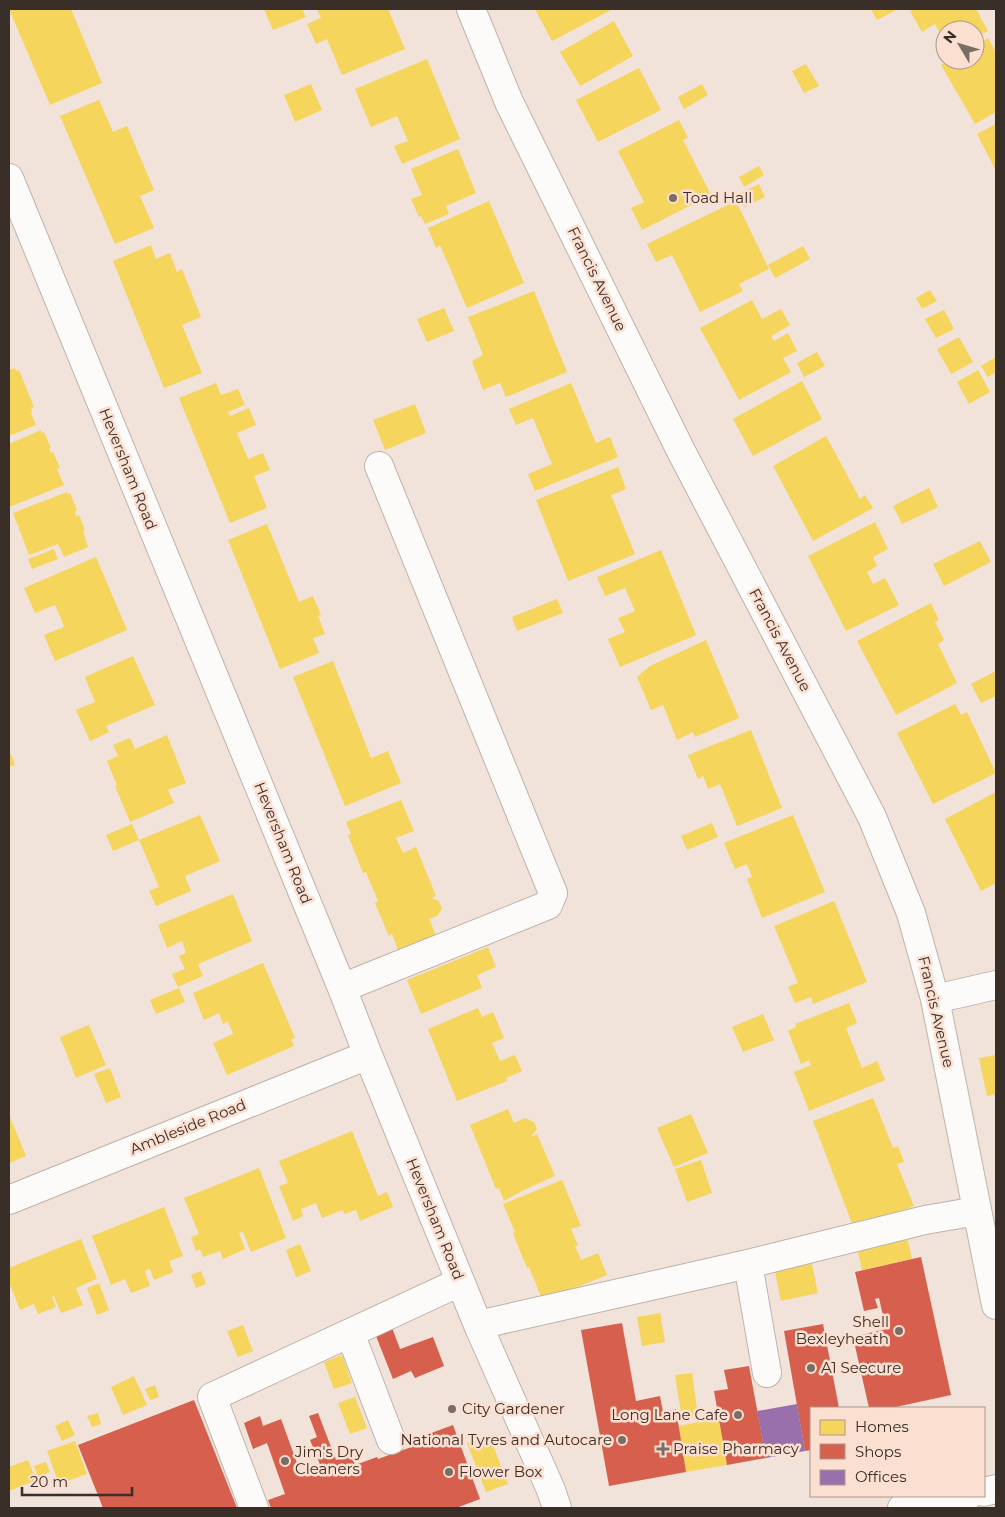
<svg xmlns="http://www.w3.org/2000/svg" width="1005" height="1517" font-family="Montserrat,sans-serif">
	<rect width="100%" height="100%" fill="#f1e2da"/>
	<path fill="#f6d55c" d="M9 9H71L102 83 50 105Z
		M264 9H302L306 17 273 30Z
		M317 9H388L405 49 342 75 327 39 316 44 307 24 321 18Z
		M535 9H613L552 41Z
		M871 9H898L877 20Z
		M914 9H976L988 31 975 38V30H945V42L935 24 922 32 910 11Z
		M614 21 633 56 580 86 560 52Z
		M988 38 996 52V112L975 124 941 65 950 60H975V46Z
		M427 59 460 139 402 164 394 146 408 141 397 116 371 127 355 89Z
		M806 64 819 86 804 93 792 71Z
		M639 68 661 110 598 142 576 100Z
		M311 84 322 110 295 122 284 95Z
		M702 84 708 95 684 109 678 97Z
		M99 100 113 132 127 126 154 190 140 196 154 228 115 244 60 116Z
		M679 120 688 138 683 140 711 195 642 230 631 208 644 202 618 151Z
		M996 124V171L977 134Z
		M458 149 476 193 446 206 449 214 425 224 421 216 419 217 411 199 422 195 411 169Z
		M759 166 764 175 744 187 739 177Z
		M759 184 765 197 744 207 738 194Z
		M489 201 524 283 467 308 440 245 436 248 428 228Z
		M736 201 769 269 739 284 743 291 700 312 672 255 656 262 647 244Z
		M151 245 156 259 170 253 177 272 182 269 201 317 182 325 202 373 164 388 113 261Z
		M803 246 810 259 775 278 768 265Z
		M930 290 937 301 922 309 916 298Z
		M534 291 567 372 506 397 500 383 483 390 472 361 483 355 468 317Z
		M752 300 762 319 781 309 790 325 771 336 774 341 788 333 797 351 783 358 791 372 739 400 700 328Z
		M444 308 454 331 427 342 417 319Z
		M944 310 954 329 936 338 925 319Z
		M959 337 973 362 951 374 937 349Z
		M817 352 825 366 804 377 797 363Z
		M996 357V372L988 377 981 366Z
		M15 368 16 371 19 370 34 407 31 408 32 412 31 413 36 425 9 436V370Z
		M978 370 990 392 969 404 957 382Z
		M802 381 822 419 753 456 733 419Z
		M216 383 221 395 238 389 245 405 228 412 230 416 249 408 256 425 237 433 248 459 263 453 270 470 254 476 267 508 230 523 179 398Z
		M571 383 596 443 610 437 618 457 535 491 528 474 552 464 533 418 516 425 509 409Z
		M415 404 426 433 385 450 373 420Z
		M41 430 42 433 44 432 51 448 49 449 51 453 53 452 60 468 57 469 64 485 9 507V444Z
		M826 436 860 499 865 495 873 508 813 541 773 466Z
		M618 467 626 489 611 495 635 554 568 581 536 500Z
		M929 488 938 507 902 524 893 506Z
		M67 492 68 494 70 493 77 510 75 511 76 516 79 515 85 530 83 531 88 547 64 557 58 544 29 555 13 513Z
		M875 522 888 549 873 557 877 566 867 572 873 584 885 578 899 605 846 631 808 556Z
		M267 524 299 602 313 596 321 615 318 616 325 634 313 638 319 653 280 669 228 540Z
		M980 541 991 562 944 586 933 564Z
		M54 549 58 559 32 569 28 559Z
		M661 550 696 635 620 667 608 639 625 632 618 618 635 611 625 588 605 596 597 577Z
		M96 557 127 630 55 661 44 635 64 627 60 616 55 605 35 613 24 588Z
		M557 599 563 613 517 631 512 617Z
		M931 603 939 620 935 622 944 640 938 644 957 683 896 715 857 641Z
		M706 640 739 718 695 737 693 732 677 740 663 705 651 710 637 677 650 666Z
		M133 656 155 705 106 726 109 732 90 741 76 710 95 702 85 677Z
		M333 661 371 758 388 751 401 783 345 806 293 677Z
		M996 671V696L981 703 971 684Z
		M955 704 961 715 967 712 996 773 933 804 897 733Z
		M751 730 782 808 737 826 720 784 708 789 703 776 698 779 688 755Z
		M167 735 186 783 168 790 174 803 130 822 115 786 117 785 107 761 118 756 113 745 130 738 135 749Z
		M9 750 15 765 9 767Z
		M996 792V883L981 891 945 819Z
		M401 800 414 831 396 838 403 853 416 847 436 896 431 898 439 901 442 909 437 916 429 919 438 940 400 955 392 934 389 936 375 903 378 901 366 872 363 873 348 835 351 834 346 822Z
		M200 815 220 861 185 876 191 891 156 906 149 891 159 887 139 840Z
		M793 815 825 892 762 918 747 879 752 877 747 864 735 869 724 843Z
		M712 823 718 837 687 850 681 836Z
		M132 824 139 840 113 851 106 835Z
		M233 894 252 941 198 964 203 976 178 987 172 974 185 969 179 956 186 953 182 941 167 948 158 925Z
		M834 901 867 982 813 1004 811 997 795 1003 788 987 798 983 774 926Z
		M488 947 496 967 477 975 482 988 421 1014 407 980Z
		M263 963 295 1038 291 1039 294 1046 227 1075 213 1043 233 1034 228 1021 223 1024 219 1013 204 1020 193 993Z
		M179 988 185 1002 156 1014 150 1000Z
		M849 1003 857 1023 846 1028 862 1068 877 1061 885 1080 809 1111 794 1072 811 1065 809 1060 801 1064 788 1031 796 1027 795 1024Z
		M478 1008 482 1017 493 1012 504 1038 492 1043 500 1061 515 1055 522 1071 506 1078 507 1081 457 1101 428 1029Z
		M763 1014 774 1040 743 1052 732 1027Z
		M89 1025 106 1065 76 1078 60 1037Z
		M996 1055V1094L987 1096 979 1058Z
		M110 1068 121 1097 106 1103 94 1074Z
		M873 1098 893 1148 898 1146 904 1162 897 1164 914 1206 873 1223 871 1219 853 1226 813 1121Z
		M508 1109 514 1123 525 1118 534 1122 537 1129 531 1137 537 1134 555 1176 524 1190 504 1201 499 1188 496 1189 470 1125Z
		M691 1114 708 1153 674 1167 657 1128Z
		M9 1115 26 1156 9 1163Z
		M352 1131 378 1196 387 1192 393 1207 360 1221 356 1210 344 1214 343 1210 322 1218 316 1203 301 1209 303 1216 293 1221 279 1186 288 1183 279 1161Z
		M701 1160 712 1193 687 1202 675 1169Z
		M259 1168 286 1238 251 1252 243 1232 239 1233 245 1249 223 1259 220 1251 203 1257 200 1249 196 1251 191 1237 199 1234 184 1198Z
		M562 1180 581 1226 571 1229 578 1245 575 1246 581 1260 598 1253 607 1275 543 1301 529 1267 527 1268 520 1251 513 1233 515 1232 503 1204Z
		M164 1207 183 1256 169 1261 173 1272 154 1280 150 1269 145 1271 150 1286 131 1293 125 1279 111 1285 92 1236Z
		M907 1237 912 1259 862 1270 857 1248Z
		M81 1239 97 1279 76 1288 83 1305 61 1313 54 1296 52 1297 56 1307 38 1314 34 1304 20 1310 9 1282V1268Z
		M300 1244 311 1271 296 1277 286 1250Z
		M811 1260 818 1293 781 1301 774 1267Z
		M201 1271 206 1284 196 1288 191 1275Z
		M99 1283 109 1310 97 1315 87 1288Z
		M660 1313 665 1342 642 1346 637 1317Z
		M243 1325 253 1351 238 1357 227 1331Z
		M342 1355 352 1383 334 1389 324 1362Z
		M692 1373 698 1416 682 1419 675 1375Z
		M134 1376 147 1405 123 1415 111 1387Z
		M155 1385 159 1397 150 1400 145 1389Z
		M355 1397 367 1428 350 1434 338 1403Z
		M98 1413 101 1424 92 1427 87 1416Z
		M719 1418 727 1465 686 1472 678 1426Z
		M68 1420 75 1435 62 1441 55 1426Z
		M489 1435 508 1484 486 1492 467 1443Z
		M75 1441 87 1474 59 1484 47 1451Z
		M28 1460 36 1480 9 1491V1467Z
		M46 1462 50 1472 38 1477 34 1466Z"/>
	<path fill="#d6604d" d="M921 1257 951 1395 891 1408H869L853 1337 886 1329 879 1298 875 1299 878 1308 864 1311 855 1272Z
		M622 1323 636 1401 660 1396 663 1412 676 1409 686 1472 609 1486 581 1330Z
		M823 1324 839 1408H811V1450L805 1451 784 1331Z
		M391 1325 400 1349 433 1337 444 1366 415 1378 411 1371 393 1379 374 1331Z
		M749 1366 766 1458 727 1465 714 1391 728 1389 724 1370Z
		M194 1400 237 1508H103L78 1445Z
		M318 1413 336 1460 351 1455 355 1465 377 1457 378 1459 417 1445 415 1439 453 1425 480 1499 456 1508H271L268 1500 285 1494 267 1443 253 1449 244 1423 260 1416 263 1426 281 1419 301 1474 321 1467 310 1440 317 1437 309 1416Z"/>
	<path fill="#9970ab" d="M797 1404 805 1451 766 1458 757 1411Z"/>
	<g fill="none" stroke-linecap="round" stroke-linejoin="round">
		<g stroke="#beb3ac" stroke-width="30">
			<path id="minor" d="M471 9 509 102 681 451 872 817 911 913 935 999 996 1305
				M9 178 342 988 368 1055 478 1325 551 1490 557 1508
				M342 988 548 905 553 893 379 466
				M935 999 996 985
				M9 1200 368 1055
				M748 1264 767 1373
				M478 1325 748 1264 925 1220 977 1211
				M350 1333 391 1440
				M984 1492 996 1489
				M254 1508 212 1397 460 1282
				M902 1508 968 1496"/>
		</g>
		<use href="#minor" stroke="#fdfbf9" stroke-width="28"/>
	</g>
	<g fill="#796d66" stroke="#fbdfd0" stroke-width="2">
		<circle cx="673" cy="198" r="5"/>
		<circle cx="899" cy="1331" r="5"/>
		<circle cx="811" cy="1368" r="5"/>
		<circle cx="452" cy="1409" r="5"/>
		<circle cx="738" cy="1415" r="5"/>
		<circle cx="622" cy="1440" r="5"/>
		<path d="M660.5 1441.5h5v5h5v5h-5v5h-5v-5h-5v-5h5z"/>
		<circle cx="285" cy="1461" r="5"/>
		<circle cx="449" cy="1472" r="5"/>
	</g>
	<g text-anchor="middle" stroke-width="5" stroke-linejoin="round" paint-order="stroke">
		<g font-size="15" fill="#392e28" stroke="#fbdfd0" text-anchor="start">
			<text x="683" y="203">Toad Hall</text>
			<text x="889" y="1327" text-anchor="end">Shell<tspan x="889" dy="17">Bexleyheath</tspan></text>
			<text x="821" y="1373">A1 Seecure</text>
			<text x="462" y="1414">City Gardener</text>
			<text x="728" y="1420" text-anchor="end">Long Lane Cafe</text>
			<text x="612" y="1445" text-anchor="end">National Tyres and Autocare</text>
			<text x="673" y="1454">Praise Pharmacy</text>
			<text x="295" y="1457">Jim's Dry<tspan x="295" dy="17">Cleaners</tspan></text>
			<text x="459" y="1477">Flower Box</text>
		</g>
		<g font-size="15" fill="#392e28" stroke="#fbdfd0">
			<text transform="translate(597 279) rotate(64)" y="5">Francis Avenue</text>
			<text transform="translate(128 469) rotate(68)" y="5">Heversham Road</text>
			<text transform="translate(780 640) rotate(62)" y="5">Francis Avenue</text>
			<text transform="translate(283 843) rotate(68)" y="5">Heversham Road</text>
			<text transform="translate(936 1012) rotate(77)" y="5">Francis Avenue</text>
			<text transform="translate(188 1127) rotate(-22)" y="5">Ambleside Road</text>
			<text transform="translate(435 1219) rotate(68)" y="5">Heversham Road</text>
		</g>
	</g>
	<rect width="1005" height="1517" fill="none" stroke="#392e28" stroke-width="20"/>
	<rect x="810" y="1407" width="175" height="90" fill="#fbdfd0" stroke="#ad988d"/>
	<rect x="820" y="1420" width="25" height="15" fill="#f6d55c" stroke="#ad988d"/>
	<text x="855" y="1432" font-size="15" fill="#392e28">Homes</text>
	<rect x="820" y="1444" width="25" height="15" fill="#d6604d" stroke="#ad988d"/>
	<text x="855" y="1457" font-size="15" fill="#392e28">Shops</text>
	<rect x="820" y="1470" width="25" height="15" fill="#9970ab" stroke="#ad988d"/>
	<text x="855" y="1482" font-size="15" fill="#392e28">Offices</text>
	<g transform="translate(960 45) rotate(308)"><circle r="24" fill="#fbdfd0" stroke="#ad988d"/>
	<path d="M0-4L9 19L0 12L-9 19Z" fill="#796d66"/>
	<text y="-8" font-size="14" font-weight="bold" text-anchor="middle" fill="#392e28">N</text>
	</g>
	<path d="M22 1487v8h110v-8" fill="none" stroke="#392e28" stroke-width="2.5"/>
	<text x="30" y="1487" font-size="15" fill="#392e28" stroke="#fbdfd0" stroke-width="4" paint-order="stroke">20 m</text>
</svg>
